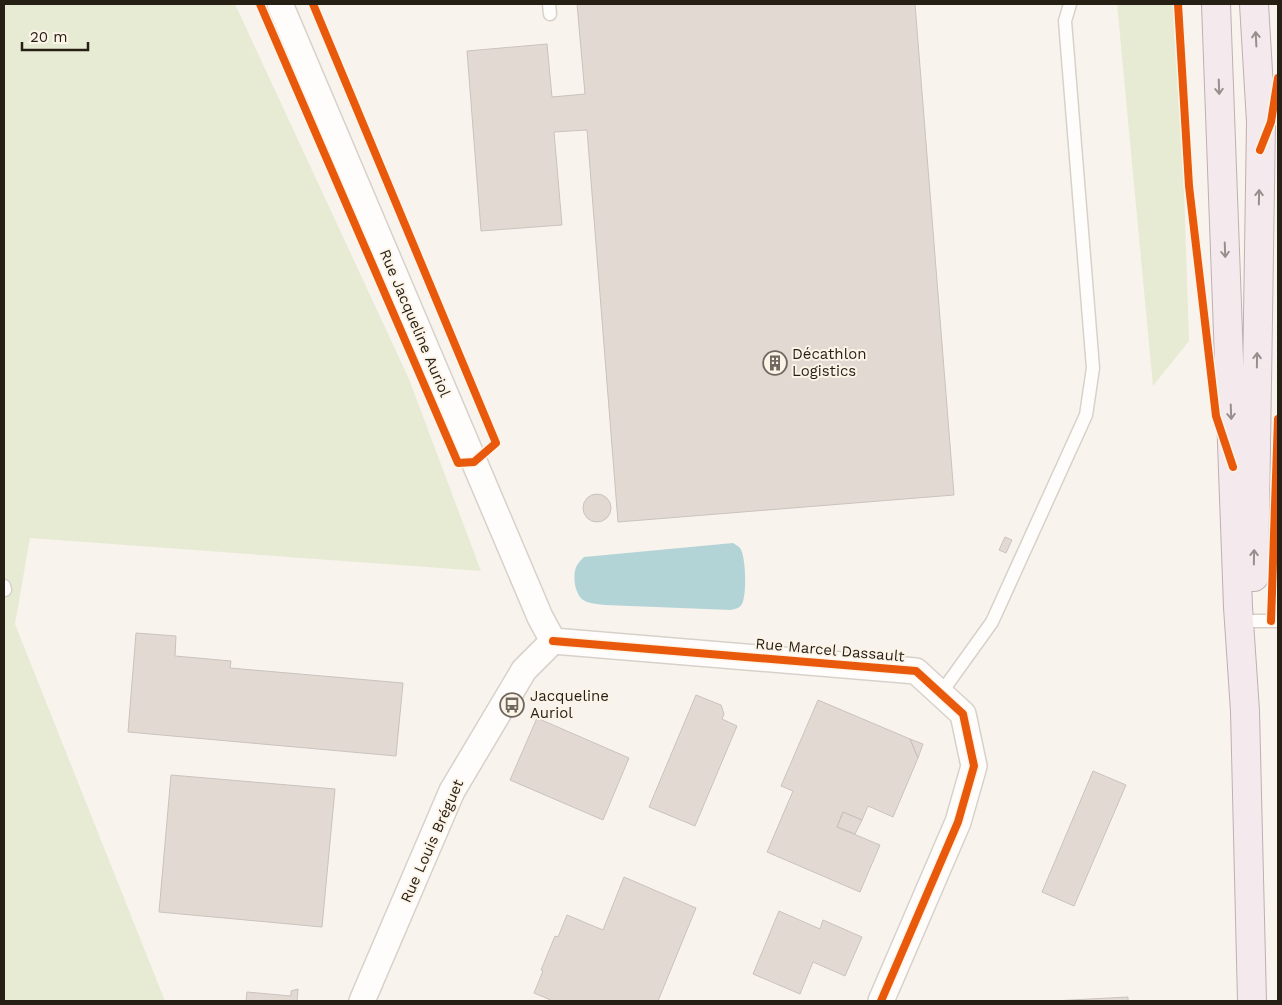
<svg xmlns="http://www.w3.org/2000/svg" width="1282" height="1005" font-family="'Work Sans',sans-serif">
	<rect width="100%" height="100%" fill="#f8f3ed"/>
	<path fill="#e8ebd3" d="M4 4H235L409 379 481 571 30 538 15 624 165 1001H4Z
		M1117 4H1178L1189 341 1153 386Z"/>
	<path fill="#b3d4d7" d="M733 543C735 544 738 546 740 548 746 556 747 595 742 604 740 608 735 609 731 610L605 605C599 604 590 604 585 601 576 597 573 580 575 571 576 565 580 561 584 557Z"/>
	<path fill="#e1d9d2" stroke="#cbc2bd" d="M577 4H915L954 495 618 522 587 130 554 132 562 225 481 231 467 51 547 44 552 97 585 94Z
		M583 508a14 14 0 1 1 28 0a14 14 0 1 1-28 0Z
		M1005 537 1012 540 1006 553 999 550Z
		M136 633 176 636 175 656 231 661 230 668 403 683 396 756 128 732Z
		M696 695 721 705 724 714 722 719 737 726 695 826 649 807Z
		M818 700 910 739 918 758 893 817 868 806 862 820 843 812 837 827 880 845 860 892 767 852 793 791 781 786Z
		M537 718 629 758 603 820 510 780Z
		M910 739 923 744 918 758Z
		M1093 771 1126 785 1074 906 1042 892Z
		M171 775 335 789 322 927 159 912Z
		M843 812 862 820 855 834 837 827Z
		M624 877 696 908 658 1001H553L534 993 543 971 541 970 555 936 558 937 567 915 603 930Z
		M779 911 820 929 823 920 862 937 845 976 813 962 800 994 753 974Z
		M298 989 297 1001H246L247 992 291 996V991Z
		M1128 997V1001H1052Z"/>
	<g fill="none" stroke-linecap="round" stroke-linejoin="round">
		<g stroke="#d7d1c9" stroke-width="15">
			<path id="service" d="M549 4 550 14
				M4 586 5 590H4
				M1253 621H1278
				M941 693 992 622 1086 415 1093 368 1065 21 1070 4"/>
		</g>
		<g stroke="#d7d1c9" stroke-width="28">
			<path id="minor" d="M280 4 540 617 553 641
				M553 641 916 671 963 714 974 766 958 822 881 1001
				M362 1001 452 791 524 670 553 641"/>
		</g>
		<g stroke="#c0aeb3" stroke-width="30">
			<path id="primary" d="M1216 4 1238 607 1245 711 1252 1001
				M1254 577 1261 122 1254 4"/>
		</g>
		<use href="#service" stroke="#fefdfc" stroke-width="12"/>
		<use href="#minor" stroke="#fefdfc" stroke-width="25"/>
		<use href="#primary" stroke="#f4eaee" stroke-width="28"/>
		<g stroke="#fdf4e8" stroke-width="11">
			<path id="cycleway" d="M260 4 458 463 474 462 496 443 313 4
				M1178 4 1189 186 1216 416 1233 467
				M1260 150 1271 122 1278 78
				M1271 621 1278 419
				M553 641 916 671 963 714 974 766 958 822 881 1001"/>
		</g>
		<use href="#cycleway" stroke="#e8590c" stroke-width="8"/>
	</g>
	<defs><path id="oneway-shaft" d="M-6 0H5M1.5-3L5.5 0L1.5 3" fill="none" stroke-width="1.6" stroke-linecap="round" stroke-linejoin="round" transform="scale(1.25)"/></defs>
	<g stroke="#978f8c">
		<use href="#oneway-shaft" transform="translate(1256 39) rotate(-93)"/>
		<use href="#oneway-shaft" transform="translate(1219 87) rotate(88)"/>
		<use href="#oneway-shaft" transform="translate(1259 197) rotate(-89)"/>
		<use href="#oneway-shaft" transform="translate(1225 250) rotate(88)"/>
		<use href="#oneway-shaft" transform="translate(1257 360) rotate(-89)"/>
		<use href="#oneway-shaft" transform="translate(1231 412) rotate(88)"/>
		<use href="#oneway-shaft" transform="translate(1254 557) rotate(-89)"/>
	</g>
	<defs>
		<g id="building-ring" transform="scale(1.25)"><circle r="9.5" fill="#fdf4e8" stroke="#706960" stroke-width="1.5"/><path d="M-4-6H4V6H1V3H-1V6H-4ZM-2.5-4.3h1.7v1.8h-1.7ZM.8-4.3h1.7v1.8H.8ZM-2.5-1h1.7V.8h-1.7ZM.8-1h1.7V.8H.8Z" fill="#706960"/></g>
		<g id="bus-ring" transform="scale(1.25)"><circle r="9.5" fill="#fdf4e8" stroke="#706960" stroke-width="1.5"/><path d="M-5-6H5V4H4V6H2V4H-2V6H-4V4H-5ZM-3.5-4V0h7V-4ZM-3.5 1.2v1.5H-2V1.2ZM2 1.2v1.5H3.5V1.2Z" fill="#706960"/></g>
	</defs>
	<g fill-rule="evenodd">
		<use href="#building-ring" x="775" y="363"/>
		<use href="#bus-ring" x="512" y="705"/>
	</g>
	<g text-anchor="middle" stroke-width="4" stroke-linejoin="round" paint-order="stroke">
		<g font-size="15" fill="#261f14" stroke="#fdf4e8">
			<text transform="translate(415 323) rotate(67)" y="5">Rue Jacqueline Auriol</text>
			<text transform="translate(830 650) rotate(5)" y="5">Rue Marcel Dassault</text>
			<text transform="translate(432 841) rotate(-66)" y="5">Rue Louis Bréguet</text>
		</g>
		<g font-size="15" fill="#261f14" stroke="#fdf4e8" text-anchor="start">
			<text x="792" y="359">Décathlon<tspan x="792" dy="17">Logistics</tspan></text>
			<text x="530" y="701">Jacqueline<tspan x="530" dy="17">Auriol</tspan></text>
		</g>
	</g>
	<rect width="1282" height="1005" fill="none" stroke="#261f14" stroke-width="10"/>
	<path d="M22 42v8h66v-8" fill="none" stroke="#261f14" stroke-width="2.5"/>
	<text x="30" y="42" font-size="15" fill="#261f14" stroke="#fdf4e8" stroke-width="4" paint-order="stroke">20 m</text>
</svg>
